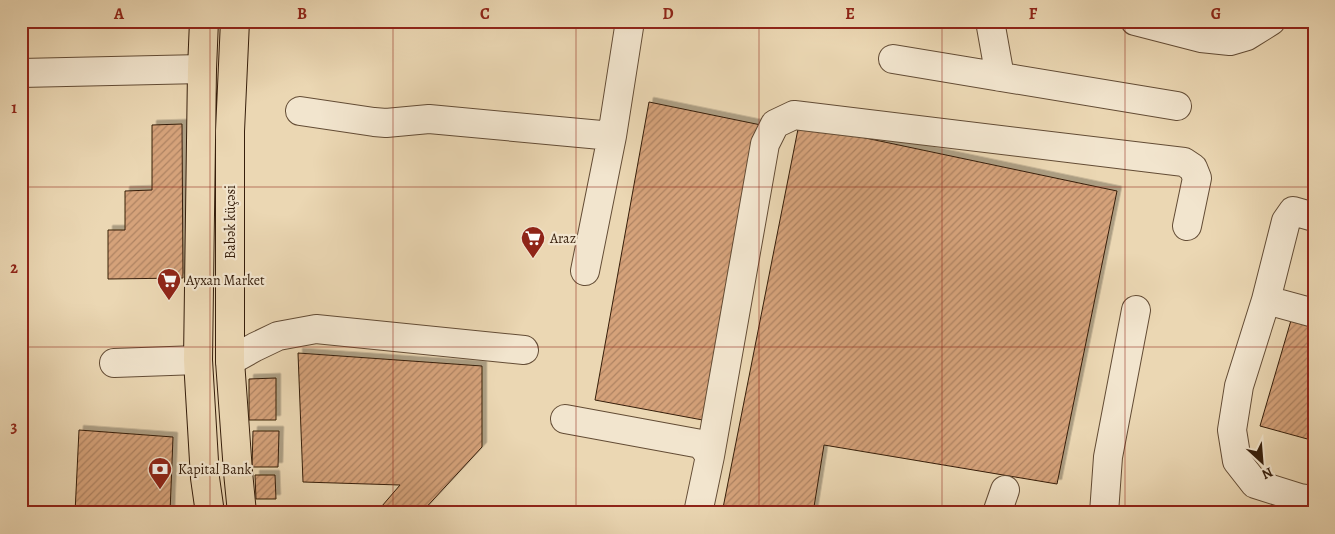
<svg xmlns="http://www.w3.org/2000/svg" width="1335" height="534" font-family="Alegreya,serif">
	<defs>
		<pattern id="building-hatch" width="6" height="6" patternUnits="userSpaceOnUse" patternTransform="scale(1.25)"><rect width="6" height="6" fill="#d5a27a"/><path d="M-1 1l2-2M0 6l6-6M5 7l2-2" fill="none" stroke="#ae8362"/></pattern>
		<filter id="shadow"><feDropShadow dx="4.5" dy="-4.5" stdDeviation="0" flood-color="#0004"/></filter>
	</defs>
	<rect width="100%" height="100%" fill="#ebd7b3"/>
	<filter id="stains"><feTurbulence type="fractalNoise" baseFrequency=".004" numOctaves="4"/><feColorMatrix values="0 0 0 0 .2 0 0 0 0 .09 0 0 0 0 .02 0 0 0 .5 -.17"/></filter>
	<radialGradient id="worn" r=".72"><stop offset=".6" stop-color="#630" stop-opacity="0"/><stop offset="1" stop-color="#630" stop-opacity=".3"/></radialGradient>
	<path fill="url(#building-hatch)" stroke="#361e0b" filter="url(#shadow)" d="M649 102 761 125 708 421 595 400Z
		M182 124 183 278 108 279V230H125V191L152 190V125Z
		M799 124 1117 191 1057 484 824 445 813 513H722Z
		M1292 317 1314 323V430L1311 440 1260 426Z
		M298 353 482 366V447L421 513H376L400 485 303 482Z
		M276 378V420H249V379Z
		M79 430 173 437 170 513H75Z
		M253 431H279L278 467H252Z
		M255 475H275L276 499H256Z"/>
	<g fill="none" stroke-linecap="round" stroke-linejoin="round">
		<g stroke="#634c35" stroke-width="30">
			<path id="minor" d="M990 21 1000 77
				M1135 21 1201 38 1230 41 1247 36 1271 21
				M893 59 1177 106
				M21 73 202 69
				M300 111 374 122 386 123 429 119 612 136
				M1314 217 1293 211 1286 221 1266 300 1239 386 1232 430 1237 461 1255 484 1300 498 1314 500
				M585 271 612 136 630 21
				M1266 300 1314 313
				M230 361 255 347 278 336 316 329 524 350
				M114 363 198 360
				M565 419 701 444 710 456 698 513
				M710 456 765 144 775 124 794 115 1184 162 1193 168 1197 178 1187 226
				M997 513 1005 490
				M1104 513 1108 457 1136 310"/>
		</g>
		<g stroke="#361e0b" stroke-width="30">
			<path id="major" d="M204 21 202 69 198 360 205 478 210 513
				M235 21 230 131V361L238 472 242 513"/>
		</g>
		<use href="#minor" stroke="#f2e5ce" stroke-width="28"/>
		<use href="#major" stroke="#ebd7b3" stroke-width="28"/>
	</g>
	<path fill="none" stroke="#8f2418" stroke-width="1" stroke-opacity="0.55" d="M210 21V513M393 21V513M576 21V513M759 21V513M942 21V513M1125 21V513M21 187H1314M21 347H1314"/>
	<defs>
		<g id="supermarket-pin" transform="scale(1.25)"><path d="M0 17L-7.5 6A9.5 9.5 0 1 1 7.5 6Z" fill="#8f2418" stroke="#f2e5ce"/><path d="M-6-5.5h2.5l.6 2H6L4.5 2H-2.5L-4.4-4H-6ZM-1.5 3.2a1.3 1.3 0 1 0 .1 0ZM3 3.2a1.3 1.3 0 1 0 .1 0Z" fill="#fff"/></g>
		<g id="bank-pin" transform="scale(1.25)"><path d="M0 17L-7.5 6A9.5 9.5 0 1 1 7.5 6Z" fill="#8f2418" stroke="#f2e5ce"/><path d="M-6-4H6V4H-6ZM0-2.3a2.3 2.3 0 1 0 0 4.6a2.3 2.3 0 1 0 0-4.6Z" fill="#fff"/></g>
	</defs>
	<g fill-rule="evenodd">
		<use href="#supermarket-pin" x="533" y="238"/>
		<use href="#supermarket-pin" x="169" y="280"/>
		<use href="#bank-pin" x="160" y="469"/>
	</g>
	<g text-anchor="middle" stroke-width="4.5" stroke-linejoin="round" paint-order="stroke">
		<g font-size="14" fill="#361e0b" stroke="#f2e5ce">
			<text transform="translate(230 222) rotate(-90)" y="5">Babək küçəsi</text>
		</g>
		<g font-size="14" fill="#361e0b" stroke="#f2e5ce" text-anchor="start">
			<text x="550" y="243">Araz</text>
			<text x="186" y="285">Ayxan Market</text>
			<text x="178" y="474">Kapital Bank</text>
		</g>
	</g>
	<rect width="1335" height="534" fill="none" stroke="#ebd7b3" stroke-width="55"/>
	<g transform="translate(1262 462) rotate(154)" stroke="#f2e5ce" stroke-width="4" paint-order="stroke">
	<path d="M0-4L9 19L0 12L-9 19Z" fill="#361e0b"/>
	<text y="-8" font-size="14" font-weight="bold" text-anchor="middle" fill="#361e0b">N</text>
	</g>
	<rect x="28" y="28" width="1280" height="478" fill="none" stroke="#8f2418" stroke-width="2"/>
	<g font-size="16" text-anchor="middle" font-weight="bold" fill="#8f2418">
		<text x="119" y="19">A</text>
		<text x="302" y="19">B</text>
		<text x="485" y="19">C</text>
		<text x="668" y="19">D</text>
		<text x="850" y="19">E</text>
		<text x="1033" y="19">F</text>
		<text x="1216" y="19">G</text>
		<text x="14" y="113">1</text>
		<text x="14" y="273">2</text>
		<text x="14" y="432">3</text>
	</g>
	<rect width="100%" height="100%" filter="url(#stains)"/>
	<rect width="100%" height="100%" fill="url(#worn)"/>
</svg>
